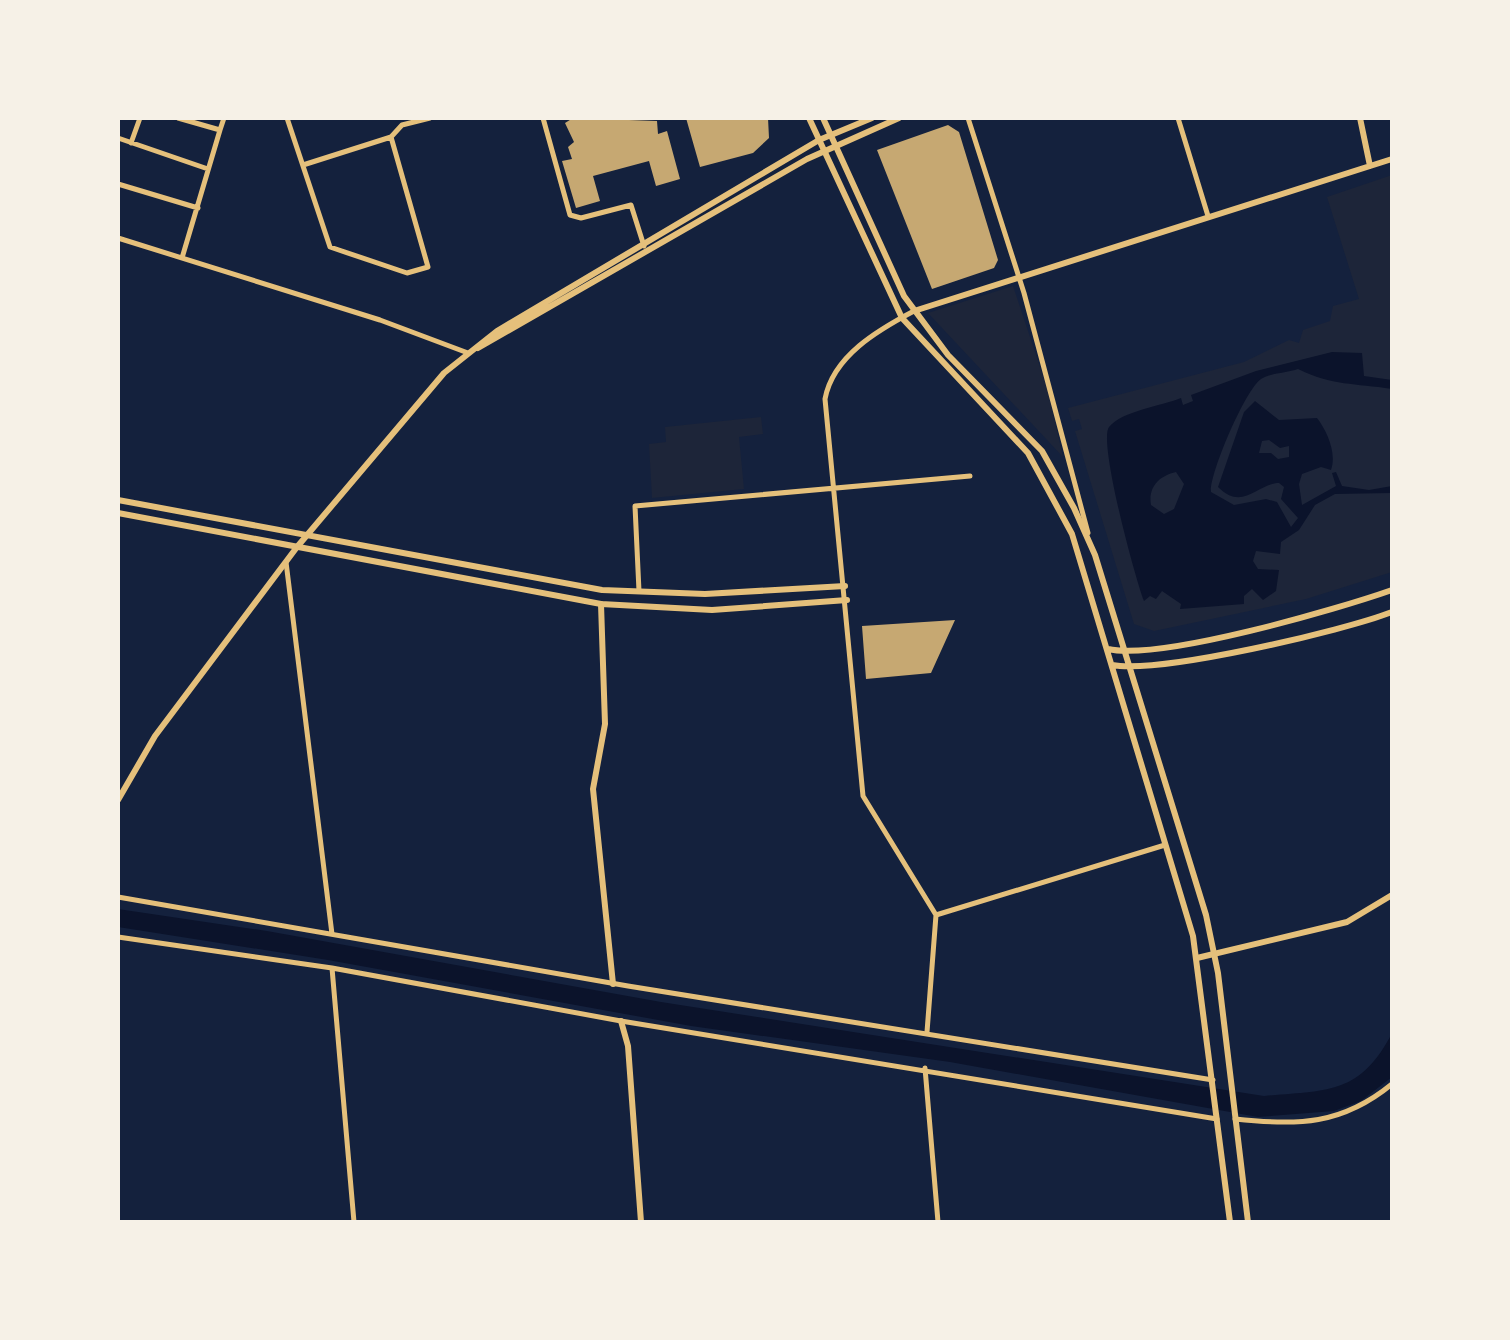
<svg xmlns="http://www.w3.org/2000/svg" width="1510" height="1340" font-family="'Fira Sans',sans-serif">
	<rect width="100%" height="100%" fill="#14213d"/>
	<path fill="#1d2539" d="M1392 175V572L1306 599 1154 631 1134 624 1075 431 1082 429 1079 419 1072 421 1068 408 1244 362 1289 340 1299 343 1303 330 1330 321 1333 306 1359 299 1327 197Z
		M1013 286 1048 391 1063 457 928 313Z
		M761 417 763 434 739 437 744 489 652 498 649 444 666 442 665 427Z"/>
	<path fill="#0b132b" fill-rule="evenodd" d="M1332 352 1362 353 1364 376 1392 380V389C1354 383 1333 386 1298 369 1287 373 1270 373 1261 379 1245 390 1209 475 1211 492L1234 505 1266 499 1277 502 1291 527 1298 518 1281 499 1284 487 1279 483C1258 483 1243 512 1218 487L1244 412 1255 401 1279 420 1317 418C1327 431 1337 453 1331 470L1321 467 1302 474 1299 484 1302 505 1336 486 1332 473 1336 472 1342 486 1369 490 1392 486V493L1335 494 1315 505 1299 530 1281 542 1280 554 1256 551 1253 561 1258 569 1279 570 1276 591 1263 600 1252 589 1244 596V604L1180 609 1181 604 1162 591 1156 599 1150 596 1144 601C1135 578 1098 441 1109 427 1122 411 1161 406 1181 398L1183 405 1193 401 1191 395 1256 371ZM1269 440 1280 448 1289 446V457L1278 459 1271 453H1259L1262 441ZM1176 472 1184 484 1174 509 1164 514 1151 505C1148 487 1159 476 1176 472Z
		M118 909 267 931 661 1002 1264 1096C1328 1090 1360 1095 1392 1033V1077L1361 1101 1334 1111 1258 1117 950 1062 691 1026 328 960 118 927Z"/>
	<path fill="#c6a872" d="M573 118 657 121 658 134 667 131 680 179 656 186 649 161 593 176 600 201 576 208 562 161 572 159 568 147 574 142 565 123Z
		M686 118H768L769 138 753 153 700 167Z
		M948 125 959 132 998 260 994 268 932 289 877 150Z
		M955 620 931 673 866 679 862 626Z"/>
	<g fill="none" stroke-linecap="round" stroke-linejoin="round">
		<path stroke="#e5c07b" stroke-width="5" d="M178 118 220 130 224 118
			M287 118 330 247 407 273 428 267 391 137
			M543 118 570 215 581 218 631 205 644 246
			M968 118 1024 293 1088 533
			M1178 118 1208 216
			M118 138 208 169
			M131 143 140 118
			M303 165 391 137 402 125 430 118
			M118 184 198 208
			M118 238 380 320 468 353
			M182 258 220 130
			M914 311C878 330 833 356 825 399L863 796 936 915 927 1032
			M286 562 332 934
			M639 591 635 506 970 476
			M118 897 628 986 1213 1080
			M936 915 1165 845
			M118 937 332 968 621 1021 1217 1119
			M332 968 354 1222
			M925 1068 938 1222
			M1235 1119C1298 1126 1342 1125 1392 1084"/>
		<path stroke="#e5c07b" stroke-width="6" d="M1360 118 1370 166
			M914 311 1392 159
			M478 348 807 159 899 118
			M601 604 605 724 593 789 613 984
			M118 800 155 736 297 547 444 373 497 331 819 140 872 118
			M1197 958 1347 922 1392 895
			M621 1021 628 1046 641 1222"/>
		<path stroke="#e5c07b" stroke-width="6" d="M809 118 902 318 1028 453 1072 534 1193 936 1230 1222
			M823 118 904 296 948 355 1042 451 1074 508 1095 555 1206 915 1218 973 1248 1222
			M118 500 602 590 705 594 845 586
			M118 513 601 604 712 610 847 600
			M1108 649C1160 661 1338 609 1392 590
			M1112 665C1160 674 1343 631 1392 612"/>
	</g>
	<rect width="1510" height="1340" fill="none" stroke="#f6f1e7" stroke-width="240"/>
</svg>
